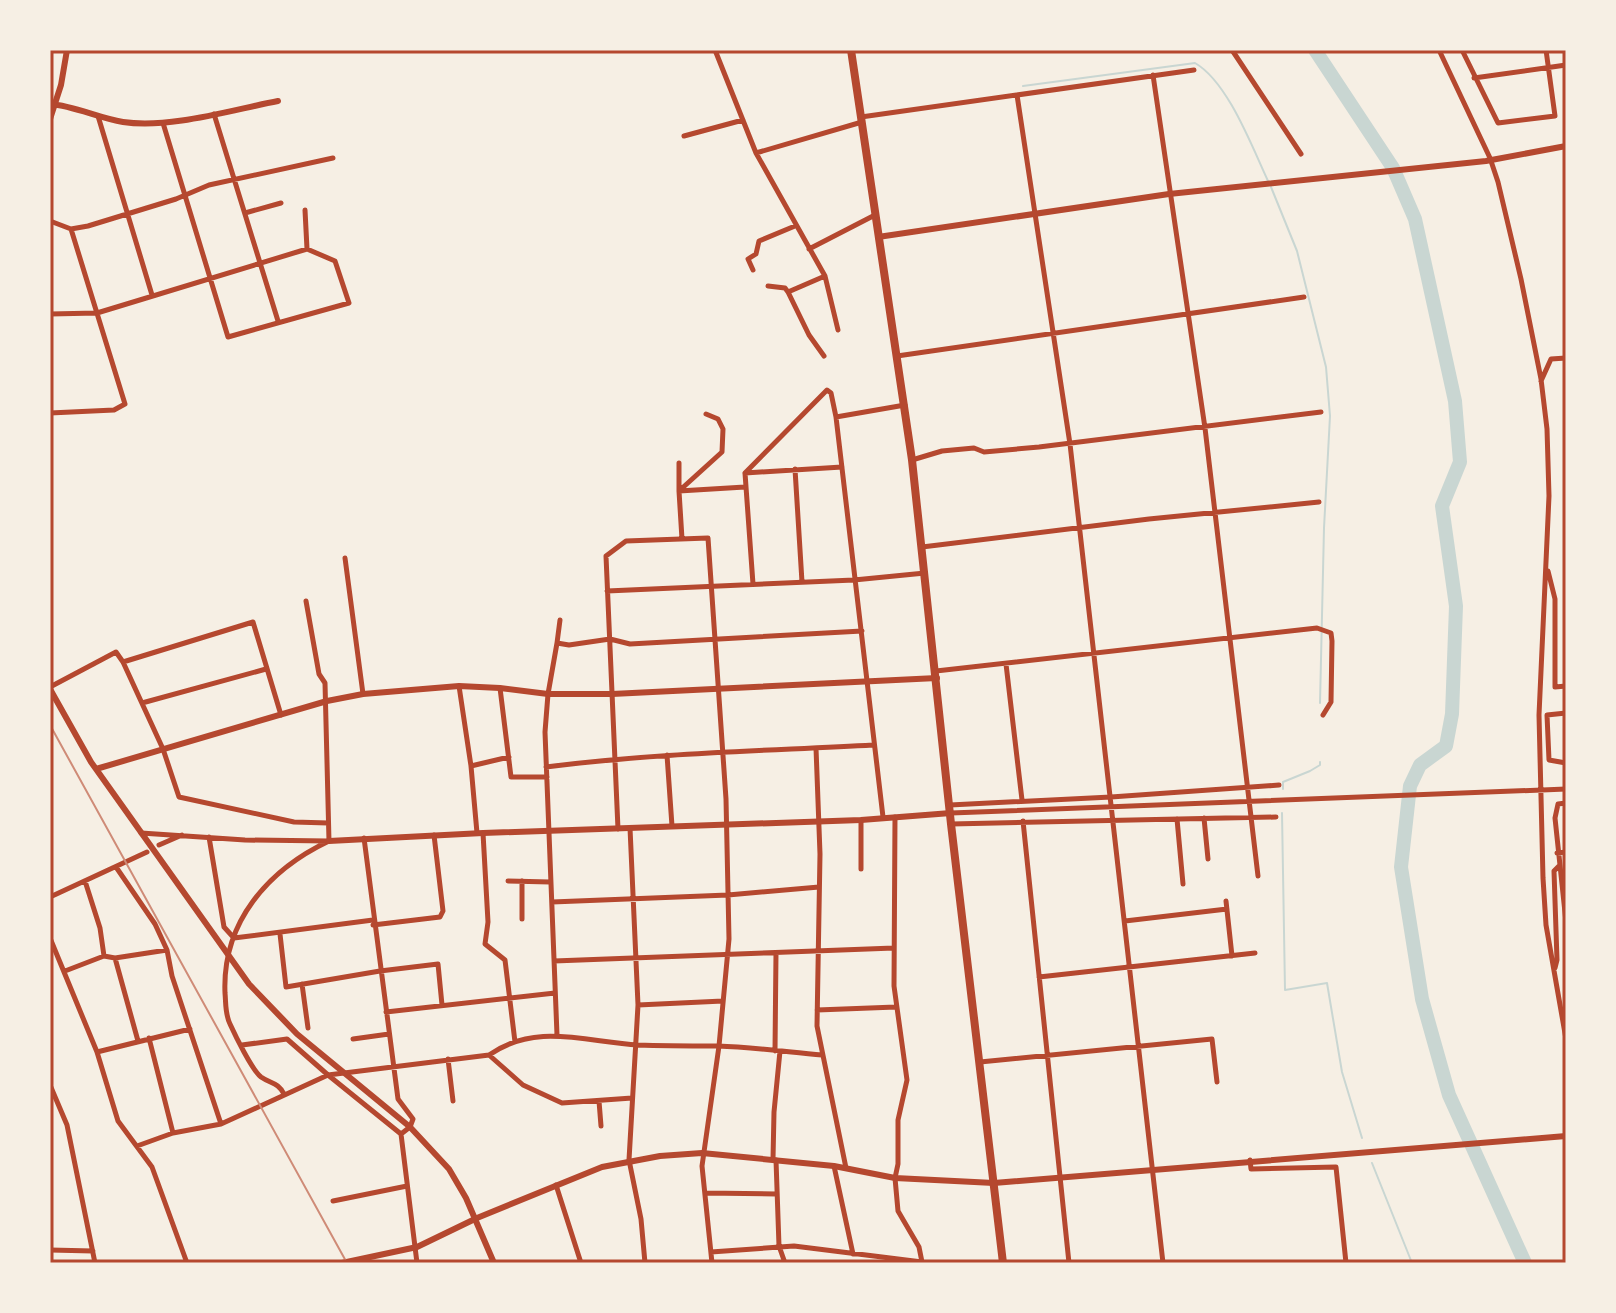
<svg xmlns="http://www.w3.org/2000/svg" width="1616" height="1313" font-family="'Exo 2',sans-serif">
	<rect width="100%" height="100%" fill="#f6efe4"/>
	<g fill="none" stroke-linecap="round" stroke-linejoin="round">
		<path stroke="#c9d6d2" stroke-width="2" d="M1023 86 1195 63C1228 82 1252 147 1268 181
			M1271 187 1297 251 1326 367 1330 416 1324 528 1320 703
			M1283 789V782L1310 771 1320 765V762
			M1282 813 1285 990 1327 983 1342 1072 1362 1138
			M1372 1163 1412 1263"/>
		<path stroke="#c9d6d2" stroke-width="14" d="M1315 50 1393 168 1415 219 1455 401 1460 462 1442 506 1456 606 1452 714 1446 746 1420 765 1410 786 1401 867 1422 999 1449 1095 1525 1263"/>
		<path stroke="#b5482f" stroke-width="5" d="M715 50 756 153 825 276 838 330
			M1232 50 1301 154
			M1439 50 1490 158 1498 182 1521 279 1541 379 1547 429 1549 496 1539 715 1543 878 1546 925 1566 1039
			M1462 50 1498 123 1555 116 1546 50
			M1153 75 1205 428 1258 876
			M1474 78 1566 65
			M1017 95 1070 444 1163 1263
			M214 114 278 321
			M98 116 152 295
			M861 117 1194 70
			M163 123 228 337 349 303 335 261 307 249 305 210
			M684 136 743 120
			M756 153 862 122
			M245 213 281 203
			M50 221 71 229 88 226 176 199 209 185 333 158
			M809 249 875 215
			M753 270 748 259 756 254 759 241 795 226
			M768 286 785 288 788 292
			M50 314 97 313 307 249
			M824 356 809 335 788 292 825 276
			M897 356 1304 297
			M1541 381 1551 359 1566 358
			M50 413 114 410 125 404 71 229
			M912 460 942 451 974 448 984 452 1039 447 1321 412
			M679 463V491L722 452 723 429 718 419 706 414
			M795 469 802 582
			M745 473 827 390 831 393 836 417
			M682 539 679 491 745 487
			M922 547 1149 519 1319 502
			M345 558 363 694
			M1548 571 1555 599V687L1566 686
			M753 584 745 473 842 467
			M607 591 854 580 925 573
			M306 601 319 674 325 683 329 841
			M557 643 560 620
			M123 662 253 622 281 715
			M1006 664 1022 800
			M936 671 1317 628 1331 633 1332 641 1331 702 1323 715
			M459 686 471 766 477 833
			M50 687 116 652 123 662 163 749 179 797 294 822 328 823
			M500 688 511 777H547
			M142 703 266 669
			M1566 713 1547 715 1549 760 1566 763
			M816 748 820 854 817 1026 846 1168
			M667 755 672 826
			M471 766 509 757
			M546 767C655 753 764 751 873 745
			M1566 803 1558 804 1555 818 1566 922
			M950 805 1111 797 1279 785
			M951 813 1566 789
			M883 817 836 417 905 405
			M895 817 894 986 907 1080 898 1120V1164L895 1178 898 1211 919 1247 922 1262
			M1204 818 1208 859
			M1177 819 1183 884
			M1023 821 1069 1263
			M951 824 1276 817
			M630 828 638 1005 629 1160 641 1219 645 1263
			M618 829 606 556 626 541 708 538 726 799 729 939 719 1046 702 1166 712 1263
			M141 833 245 840 328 841
			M483 833 488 922 485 944 505 960 515 1042
			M209 837 224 927 234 938 373 920
			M364 838 398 1099 413 1119 410 1127 401 1134
			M159 845 182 835
			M1557 853 1566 852
			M116 867 155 924 167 950 172 976 221 1124
			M861 869V820
			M85 881 100 928 104 956 115 958 138 1041
			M508 881 550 882
			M522 881V919
			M50 897 147 852
			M1226 901 1232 956
			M552 902 728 895 819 887
			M1125 921 1227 909
			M373 925 440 917 443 911 434 835
			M280 934 286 987 380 971 438 964 442 1005
			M50 938 97 1052 118 1121 152 1167 187 1263
			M115 958 167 950
			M554 961 894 948
			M1555 968 1557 960 1554 871 1559 866
			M65 971 104 956
			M1039 977 1255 953
			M302 984 308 1028
			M638 1005 723 1001
			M817 1010 896 1007
			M386 1012 555 993
			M557 1035 545 732 548 694 557 643 569 645 610 639 630 644 862 631
			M149 1038 173 1133
			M353 1039 389 1034
			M242 1045 287 1039 328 1075 489 1055C536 1022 586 1042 638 1045 664 1046 691 1046 718 1046 752 1047 788 1052 822 1055
			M775 1051 776 953
			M97 1052 190 1029
			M489 1055 523 1085 562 1103 632 1098
			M448 1059 453 1101
			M980 1062 1212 1039 1217 1082
			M50 1085 67 1125 95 1263
			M284 1094C278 1082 271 1084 261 1077 252 1070 235 1035 230 1024 225 1014 226 1004 225 993 222 922 268 870 329 841
			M599 1101 601 1126
			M137 1146 173 1133 221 1124 328 1075 401 1134 417 1263
			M773 1159 774 1112 780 1051
			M776 1160 779 1246 785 1263
			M1250 1160 1251 1169 1336 1167 1346 1263
			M834 1166 853 1254
			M556 1185 581 1263
			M705 1193 776 1194
			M333 1201 407 1186
			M50 1250 93 1251
			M711 1252 794 1246 922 1262"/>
		<path stroke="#b5482f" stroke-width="6" d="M50 104C75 106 98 118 123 122 170 129 231 110 278 101
			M50 119 61 85 67 50
			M878 237 1169 194 1486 161 1566 146
			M50 689 91 762 249 984 297 1034 410 1127 449 1169 466 1198 494 1263
			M96 769 327 701 363 694 459 686 500 688 548 694H612L937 678
			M329 841 483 833 861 820 951 813"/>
		<path stroke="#b5482f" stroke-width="6" d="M342 1263 417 1247 477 1218 602 1167 660 1156 702 1153 834 1166 895 1178 994 1183 1566 1136"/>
		<path stroke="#b5482f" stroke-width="8" d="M851 50 912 460 951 824 1003 1263"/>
		<path stroke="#cf8b77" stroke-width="2" d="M50 725 347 1263"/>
	</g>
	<rect width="1616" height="1313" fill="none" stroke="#f6efe4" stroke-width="104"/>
	<rect x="52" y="52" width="1512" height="1209" fill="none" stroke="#b5482f" stroke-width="3"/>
</svg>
